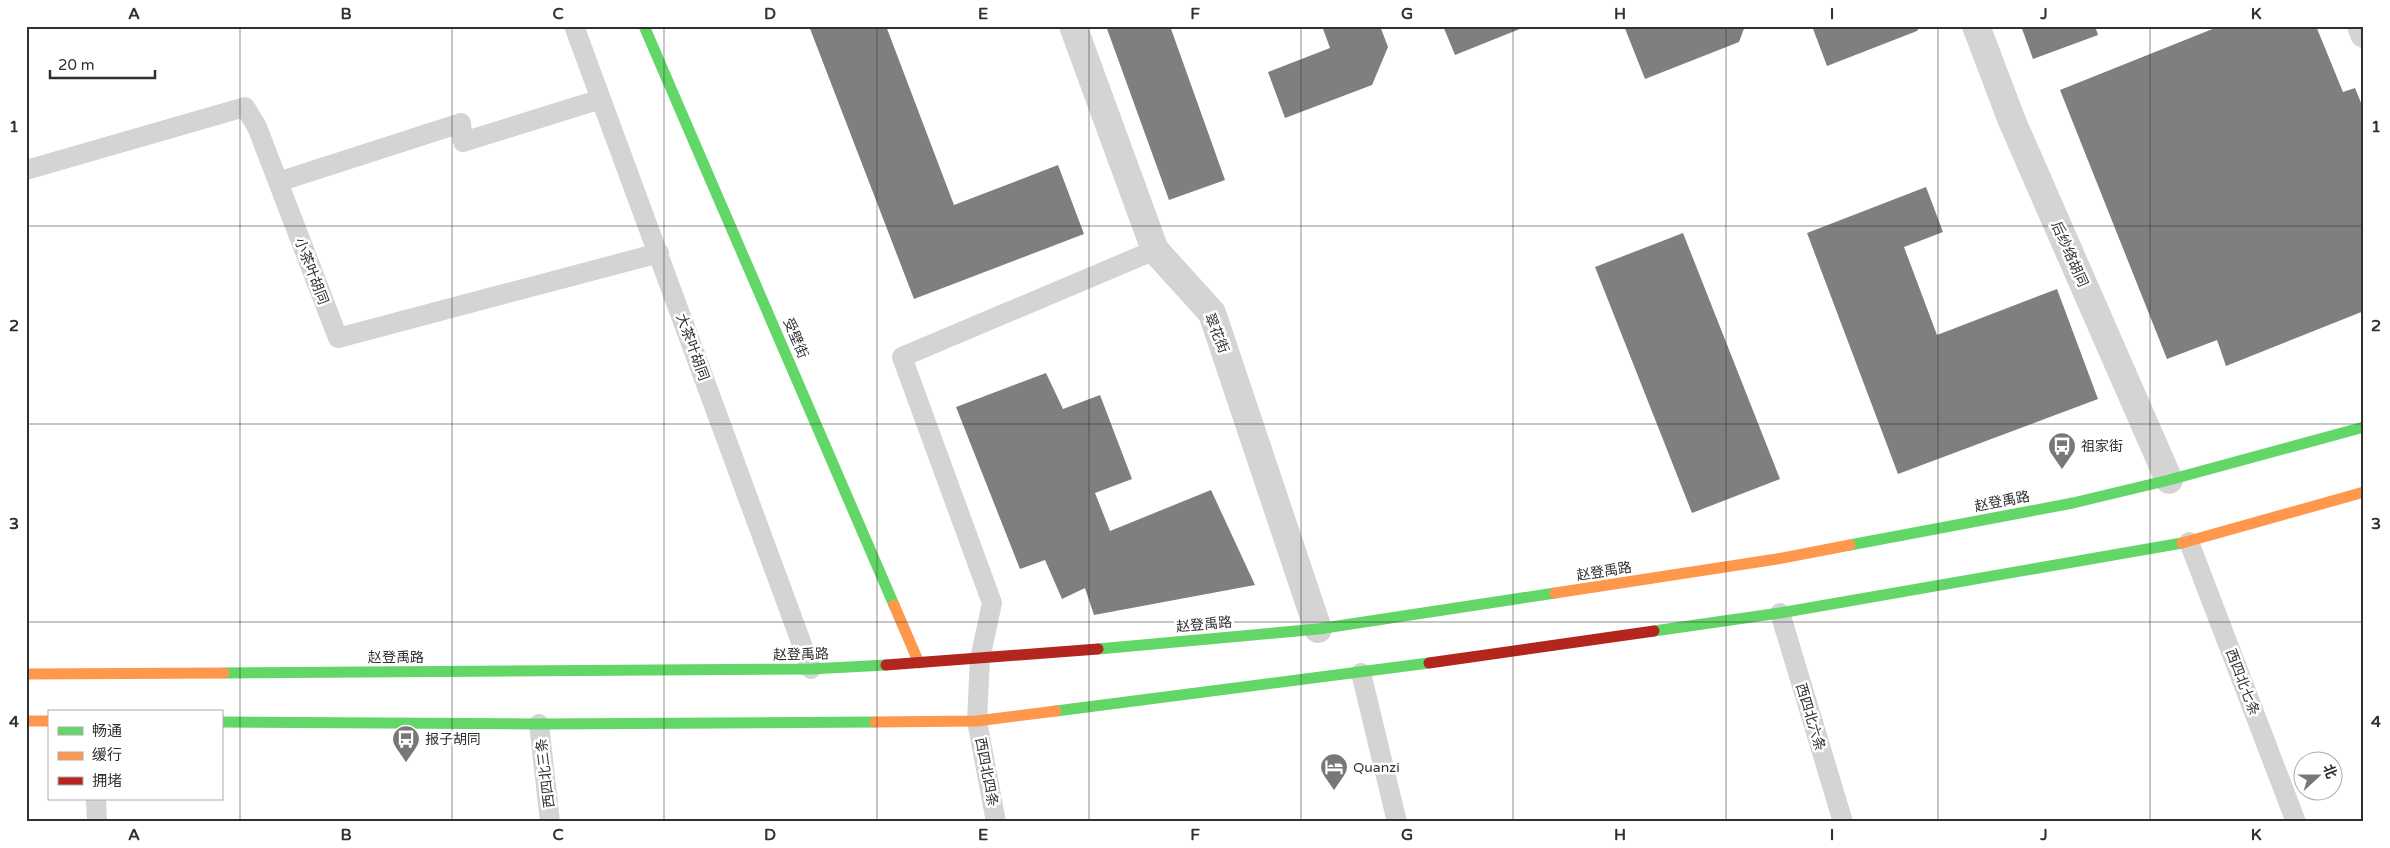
<svg xmlns="http://www.w3.org/2000/svg" width="2390" height="848" font-family="'Varela Round','Noto Sans SC',sans-serif">
	<rect width="100%" height="100%" fill="#fff"/>
	<path fill="#7f7f7f" d="M809 26H886L954 205 1058 165 1084 234 914 299Z
		M1106 26H1170L1225 180 1169 200Z
		M1322 26H1380L1388 47 1372 85 1285 118 1268 72 1330 48Z
		M1443 26H1527L1455 55Z
		M1624 26H1745L1739 42 1645 79Z
		M1812 26H1920L1917 31 1827 66Z
		M2021 26H2095L2098 35 2033 59Z
		M2220 26H2316L2343 92 2355 88 2364 110V311L2226 366 2217 340 2167 359 2060 90Z
		M1926 187 1943 232 1904 247 1937 335 2057 289 2098 399 1898 474 1807 233Z
		M1683 233 1780 479 1692 513 1595 267Z
		M1046 373 1063 409 1100 395 1132 479 1095 493 1110 531 1211 490 1255 585 1094 615 1085 588 1062 599 1045 560 1020 569 956 407Z"/>
	<g fill="none" stroke-linecap="round" stroke-linejoin="round">
		<path stroke="#d4d4d4" stroke-width="20" d="M574 26 811 669
			M26 170 245 107 257 127 338 338 659 253
			M278 182 461 123 463 142 601 99
			M2189 542 2296 822
			M1780 613 1843 822
			M1361 673 1397 822
			M539 724 550 822
			M96 799 97 822
			M996 822 977 721 980 659 992 603 902 357 1155 250"/>
		<path stroke="#d4d4d4" stroke-width="28" d="M1073 26 1155 250 1212 313 1318 629
			M1976 26 2012 121 2169 480
			M2361 26 2364 34"/>
		<path stroke="#63d668" stroke-width="11" d="M644 26 894 605
			M1850 545 2073 503 2169 480 2364 427
			M1654 631 1780 613 2182 543
			M1098 649 1318 629 1555 593
			M224 673 811 669 886 665
			M1056 711 1429 663
			M221 722 539 724 875 722"/>
		<path stroke="#ff974d" stroke-width="11" d="M2182 543 2364 492
			M1555 593 1777 559 1850 545
			M894 605 919 663
			M26 674 224 673
			M26 721H49
			M875 722 977 721 1056 711"/>
		<path stroke="#b3261e" stroke-width="11" d="M1429 663 1654 631
			M886 665 1098 649"/>
	</g>
	<path fill="none" stroke="#303030" stroke-width="1" stroke-opacity="0.55" d="M240 26V822M452 26V822M664 26V822M877 26V822M1089 26V822M1301 26V822M1513 26V822M1726 26V822M1938 26V822M2150 26V822M26 226H2364M26 424H2364M26 622H2364"/>
	<defs>
		<g id="bus-pin" transform="scale(1.4375)"><path d="M0 17L-7.5 6A9.5 9.5 0 1 1 7.5 6Z" fill="#787878" stroke="#fff"/><path d="M-5-6H5V4H4V6H2V4H-2V6H-4V4H-5ZM-3.5-4V0h7V-4ZM-3.5 1.2v1.5H-2V1.2ZM2 1.2v1.5H3.5V1.2Z" fill="#fff"/></g>
		<g id="hotel-pin" transform="scale(1.4375)"><path d="M0 17L-7.5 6A9.5 9.5 0 1 1 7.5 6Z" fill="#787878" stroke="#fff"/><path d="M-6-4.5h1.5V1H6V5H4.5V3h-9V5H-6ZM-4 0a1.8 1.8 0 1 1 3.6 0ZM.5 0V-2.5h3Q6-2.5 6 0Z" fill="#fff"/></g>
	</defs>
	<g fill-rule="evenodd">
		<use href="#bus-pin" x="2062" y="446"/>
		<use href="#bus-pin" x="406" y="739"/>
		<use href="#hotel-pin" x="1334" y="767"/>
	</g>
	<g text-anchor="middle" stroke-width="5" stroke-linejoin="round" paint-order="stroke">
		<g font-size="14" fill="#303030" stroke="#fff">
			<text transform="translate(2070 254) rotate(66)" y="5">后纱络胡同</text>
			<text transform="translate(312 271) rotate(69)" y="5">小茶叶胡同</text>
			<text transform="translate(1217 333) rotate(68)" y="5">翠花街</text>
			<text transform="translate(796 338) rotate(67)" y="5">受壁街</text>
			<text transform="translate(693 347) rotate(70)" y="5">大茶叶胡同</text>
			<text transform="translate(2002 501) rotate(-11)" y="5">赵登禹路</text>
			<text transform="translate(1604 571) rotate(-9)" y="5">赵登禹路</text>
			<text transform="translate(1204 624) rotate(-5)" y="5">赵登禹路</text>
			<text transform="translate(801 654) rotate(-1)" y="5">赵登禹路</text>
			<text x="396" y="662">赵登禹路</text>
			<text transform="translate(2243 682) rotate(69)" y="5">西四北七条</text>
			<text transform="translate(1811 717) rotate(73)" y="5">西四北六条</text>
			<text transform="translate(987 772) rotate(79)" y="5">西四北四条</text>
			<text transform="translate(545 773) rotate(-97)" y="5">西四北三条</text>
		</g>
		<g font-size="14" fill="#303030" stroke="#fff" text-anchor="start">
			<text x="2081" y="451">祖家街</text>
			<text x="425" y="744">报子胡同</text>
			<text x="1353" y="772">Quanzi</text>
		</g>
	</g>
	<rect width="2390" height="848" fill="none" stroke="#ffffff" stroke-width="55"/>
	<rect x="48" y="710" width="175" height="90" fill="#ffffff" stroke="#acacac"/>
	<rect x="58" y="727" width="25" height="8" fill="#63d668" stroke="#acacac"/>
	<text x="92" y="736" font-size="15" fill="#303030">畅通</text>
	<rect x="58" y="752" width="25" height="8" fill="#ff974d" stroke="#acacac"/>
	<text x="92" y="760" font-size="15" fill="#303030">缓行</text>
	<rect x="58" y="777" width="25" height="8" fill="#b3261e" stroke="#acacac"/>
	<text x="92" y="786" font-size="15" fill="#303030">拥堵</text>
	<g transform="translate(2318 776) rotate(69)"><circle r="24" fill="#ffffff" stroke="#acacac"/>
	<path d="M0-4L9 19L0 12L-9 19Z" fill="#787878"/>
	<text y="-8" font-size="14" font-weight="bold" text-anchor="middle" fill="#303030">北</text>
	</g>
	<path d="M50 70v8h105v-8" fill="none" stroke="#303030" stroke-width="2.5"/>
	<text x="58" y="70" font-size="15" fill="#303030" stroke="#ffffff" stroke-width="4" paint-order="stroke">20 m</text>
	<rect x="28" y="28" width="2334" height="792" fill="none" stroke="#303030" stroke-width="2"/>
	<g font-size="16" text-anchor="middle" font-weight="bold" fill="#303030">
		<text x="134" y="19">A</text>
		<text x="346" y="19">B</text>
		<text x="558" y="19">C</text>
		<text x="770" y="19">D</text>
		<text x="983" y="19">E</text>
		<text x="1195" y="19">F</text>
		<text x="1407" y="19">G</text>
		<text x="1620" y="19">H</text>
		<text x="1832" y="19">I</text>
		<text x="2044" y="19">J</text>
		<text x="2256" y="19">K</text>
		<text x="14" y="132">1</text>
		<text x="2376" y="132">1</text>
		<text x="14" y="331">2</text>
		<text x="2376" y="331">2</text>
		<text x="14" y="529">3</text>
		<text x="2376" y="529">3</text>
		<text x="14" y="727">4</text>
		<text x="2376" y="727">4</text>
		<text x="134" y="840">A</text>
		<text x="346" y="840">B</text>
		<text x="558" y="840">C</text>
		<text x="770" y="840">D</text>
		<text x="983" y="840">E</text>
		<text x="1195" y="840">F</text>
		<text x="1407" y="840">G</text>
		<text x="1620" y="840">H</text>
		<text x="1832" y="840">I</text>
		<text x="2044" y="840">J</text>
		<text x="2256" y="840">K</text>
	</g>
</svg>
